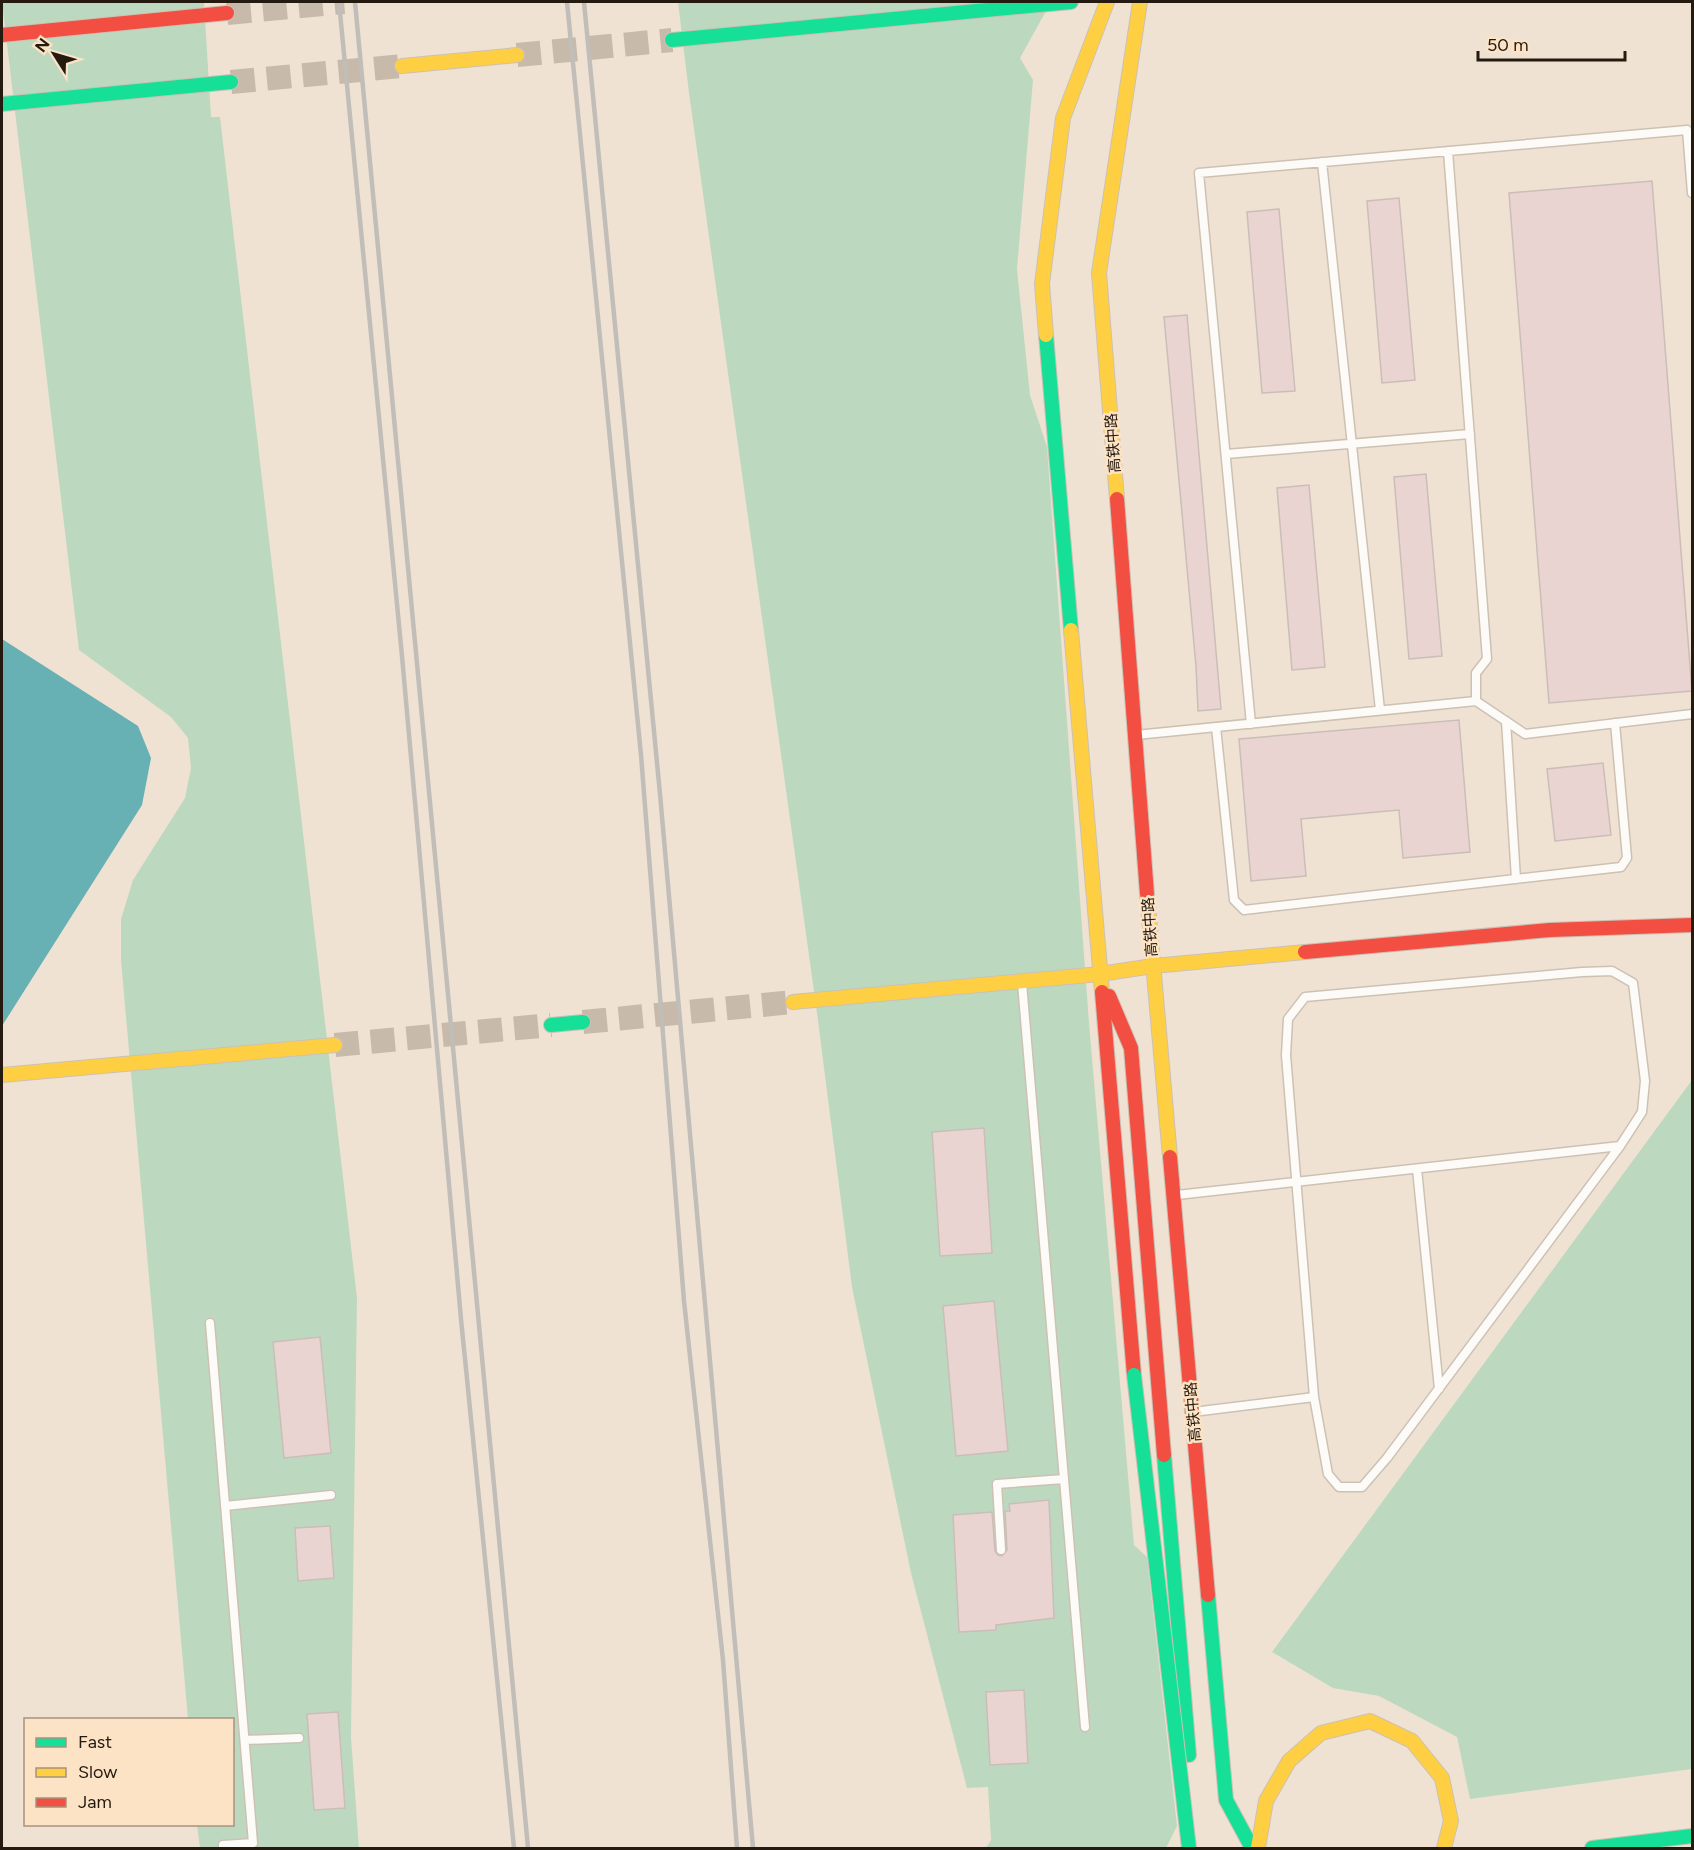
<svg xmlns="http://www.w3.org/2000/svg" width="1694" height="1850" font-family="Figtree,'Noto Sans SC',sans-serif">
	<rect width="100%" height="100%" fill="#f0e2d2"/>
	<path fill="#bcd9c0" d="M2 2H204L211 117H220L357 1298 351 1737 359 1848H200L197 1825 232 1824V1720L188 1719 121 960V919L133 880 185 798 191 768 188 738 171 717 79 650Z
		M678 2H1051L1020 58 1033 80 1017 269 1030 395 1047 447 1089 1023 1134 1545 1147 1557 1177 1826 1166 1848H986L991 1840 988 1787 967 1788 911 1573 852 1287 817 1013 689 93Z
		M1692 1080V1769L1470 1799 1457 1737 1379 1696 1333 1688 1272 1652Z"/>
	<path fill="#67b0b4" d="M2 639 138 726 151 758 142 805 2 1026Z"/>
	<path fill="#e9d4d1" stroke="#cbbdb8" stroke-width="1.5" d="M1652 181 1692 691 1549 703 1509 193Z
		M1399 198 1415 380 1382 383 1367 201Z
		M1279 209 1295 391 1262 393 1247 212Z
		M1187 315 1221 709 1198 711 1196 666 1164 317Z
		M1426 474 1442 656 1409 659 1394 477Z
		M1309 485 1325 667 1292 670 1277 488Z
		M1459 720 1470 852 1403 858 1399 810 1301 819 1306 876 1251 881 1239 739Z
		M1603 763 1611 835 1555 841 1547 769Z
		M984 1128 992 1253 940 1256 932 1132Z
		M994 1301 1008 1451 956 1456 943 1306Z
		M320 1337 331 1453 284 1458 273 1342Z
		M1049 1500 1054 1618 996 1625V1630L959 1632 953 1515 992 1512 995 1551 998 1555 1002 1556 1007 1550 1005 1511H1010L1009 1504Z
		M330 1526 334 1578 298 1581 295 1528Z
		M1024 1690 1028 1763 990 1765 986 1692Z
		M338 1712 345 1808 314 1810 307 1714Z"/>
	<g fill="none" stroke-linecap="round" stroke-linejoin="round">
		<path stroke="#c7baab" stroke-width="24" stroke-dasharray="24 12" stroke-linecap="butt" d="M227 13 344 2
			M517 55 672 40
			M231 82 402 66
			M583 1022 793 1002
			M335 1045 551 1025"/>
		<g stroke="#ccc1b4" stroke-width="11">
			<path id="lane" d="M1448 151 1487 659 1476 673V701
				M1322 162 1380 710
				M1226 454 1470 434
				M1506 721 1516 879
				M1251 724 1199 173 1687 130 1692 193
				M1216 727 1234 900 1244 910 1621 867 1627 858 1615 723
				M1136 735 1476 701 1525 734 1692 714
				M1612 971 1633 983 1645 1081 1642 1112 1620 1146 1387 1458 1362 1487H1339L1328 1474 1314 1397 1286 1055 1288 1019 1305 997 1582 972Z
				M1022 983 1085 1727
				M1417 1169 1439 1389
				M1177 1195 1620 1146
				M210 1323 253 1843 223 1845V1848
				M1193 1412 1314 1397
				M225 1506 331 1495
				M1001 1550 997 1484 1064 1479
				M245 1740 299 1738"/>
		</g>
		<g stroke="#ccc1b4" stroke-width="16">
			<path id="fast" d="M672 40 1071 2
				M2 104 231 82
				M1046 335 1071 630
				M551 1025 583 1022
				M1164 1455 1189 1755
				M1208 1595 1226 1800 1252 1848
				M1592 1848 1692 1836"/>
		</g>
		<g stroke="#ccc1b4" stroke-width="16">
			<path id="slow" d="M402 66 517 55
				M1046 335 1042 284 1063 118 1107 2
				M1117 499 1099 273 1140 2
				M1071 630 1102 992
				M1147 894 1170 1157
				M793 1002 1100 974 1153 966 1305 952
				M2 1075 335 1045
				M1258 1848 1266 1801 1289 1761 1321 1733 1370 1721 1412 1741 1442 1778 1451 1821 1444 1848"/>
		</g>
		<g stroke="#ccc1b4" stroke-width="16">
			<path id="jam" d="M2 35 227 13
				M1117 499 1147 894
				M1305 952 1550 930 1692 925
				M1102 992 1134 1375
				M1109 996 1131 1048 1164 1455
				M1170 1157 1208 1595"/>
		</g>
		<use href="#lane" stroke="#fdfbf8" stroke-width="8"/>
		<use href="#fast" stroke="#16e098" stroke-width="14"/>
		<use href="#slow" stroke="#ffcf43" stroke-width="14"/>
		<use href="#jam" stroke="#f24e42" stroke-width="14"/>
		<path stroke="#c1bdb9" stroke-width="4.5" d="M339 2 402 656 461 1319 514 1848
			M355 2 528 1848
			M567 2 641 755 684 1301 723 1660 737 1848
			M584 2 660 794 753 1848"/>
		<g stroke="#ccc1b4" stroke-width="16" stroke-linecap="butt">
			<path id="fast-bridge" d="M1134 1375 1189 1848"/>
		</g>
		<use href="#fast-bridge" stroke="#16e098" stroke-width="14"/>
	</g>
	<g text-anchor="middle" stroke-width="5" stroke-linejoin="round" paint-order="stroke">
		<g font-size="15" fill="#241a10" stroke="#fde3c5">
			<text transform="translate(1113 443) rotate(-94)" y="5">高铁中路</text>
			<text transform="translate(1150 927) rotate(-94)" y="5">高铁中路</text>
			<text transform="translate(1193 1412) rotate(-95)" y="5">高铁中路</text>
		</g>
	</g>
	<rect width="1694" height="1850" fill="none" stroke="#241a10" stroke-width="6"/>
	<rect x="24" y="1718" width="210" height="108" fill="#fde3c5" stroke="#a6937d" stroke-width="1.5"/>
	<rect x="36" y="1738" width="30" height="9" fill="#16e098" stroke="#a6937d" stroke-width="1.5"/>
	<text x="78" y="1748" font-size="18" fill="#241a10">Fast</text>
	<rect x="36" y="1768" width="30" height="9" fill="#ffcf43" stroke="#a6937d" stroke-width="1.5"/>
	<text x="78" y="1778" font-size="18" fill="#241a10">Slow</text>
	<rect x="36" y="1798" width="30" height="9" fill="#f24e42" stroke="#a6937d" stroke-width="1.5"/>
	<text x="78" y="1808" font-size="18" fill="#241a10">Jam</text>
	<g transform="translate(54 54) rotate(307)" stroke="#fde3c5" stroke-width="4.5" paint-order="stroke">
	<path d="M0-4.5L10 22L0 15L-10 22Z" fill="#241a10"/>
	<text y="-9" font-size="16" font-weight="bold" text-anchor="middle" fill="#241a10">N</text>
	</g>
	<path d="M1478 51v9h147v-9" fill="none" stroke="#241a10" stroke-width="3"/>
	<text x="1487" y="51" font-size="18" fill="#241a10" stroke="#fde3c5" stroke-width="4.5" paint-order="stroke">50 m</text>
</svg>
